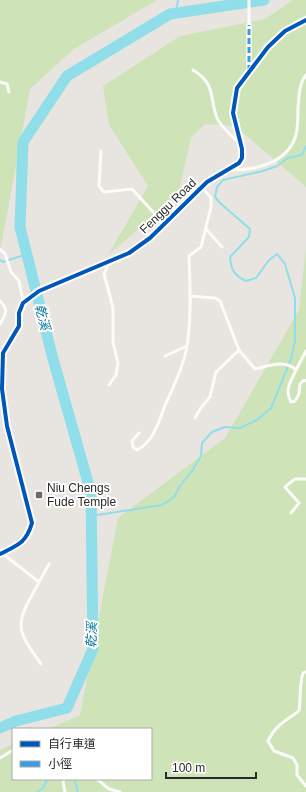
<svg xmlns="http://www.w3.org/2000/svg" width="306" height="792" font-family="Helvetica,'Noto Sans TC',sans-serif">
	<rect width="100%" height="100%" fill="#e8e4e0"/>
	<path fill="#cee4b8" d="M0 0H157L74 49 30 89 0 252Z
		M293 0H306V187L235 126 205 124 191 138 178 195 108 255 148 186 109 125 103 86 180 36 265 19Z
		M306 247V792H0V750L13 744V779H151V729H48L80 715 118 518 225 438 299 310Z"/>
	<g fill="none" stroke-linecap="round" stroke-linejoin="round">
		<path stroke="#91deeb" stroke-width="2" d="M176 13 178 0
			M0 260 3 262 27 254
			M91 516 162 505 174 497 180 486 192 471 201 456 202 443 212 432 225 427 240 428 257 420 271 408 291 359 295 341V298L285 264 277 254 269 260 256 278 246 281C234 275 231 270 230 257L249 237 250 229 220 203 215 197 217 187 223 180 263 171 277 166 288 158 302 155 306 146
			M74 779 78 792
			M37 792 42 789 48 779"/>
		<path stroke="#91deeb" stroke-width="11" d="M0 728 16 721 67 708 93 649 91 493 53 359 20 227 23 142 67 76 170 14 264 0"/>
		<path stroke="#fcfbfa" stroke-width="3" d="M249 25V0
			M193 70C216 84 209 96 217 118 221 127 231 135 238 142
			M0 82 7 84 9 92
			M101 151 99 186 104 192 132 189 164 224
			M233 170C258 170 288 162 296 135 298 126 298 116 298 108 299 97 299 83 306 75
			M206 229 222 247
			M0 249 5 254 11 272 19 281 23 301
			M109 263 104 274 113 308V342L118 363 116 375 109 385
			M190 296 215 298 220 301 239 350 255 369C268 366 285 359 296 370 291 381 284 390 291 402L295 401 299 394 300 384 304 380 306 381
			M0 301C9 310 6 314 0 324
			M165 356 187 346
			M296 370 306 351
			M195 418 200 409 210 397 216 372 239 350
			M139 433 132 441 133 447 137 450C153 442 158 424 164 408 172 389 182 371 186 351 192 320 190 287 189 256L201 247 211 207V198L203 188
			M291 513 299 503 285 487 295 479H306
			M3 554 39 582C33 594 21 611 21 625 21 639 34 653 41 664
			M39 582 49 564
			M306 672 303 673C299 685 301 698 299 711 286 720 275 726 268 741L274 751 293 758 297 765V775L306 786
			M0 758 13 750
			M64 779 63 782 65 792
			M97 779 109 789 120 792"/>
		<path stroke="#fcfbfa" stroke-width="5.5" d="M249 73V25"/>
		<path stroke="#fcfbfa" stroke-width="8" d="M0 554C18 545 26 543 32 523L7 426 2 389 3 353 19 326V313L23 303 39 291 129 253 150 238 207 182 239 163 242 158V149L233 113 237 88 268 47 285 31 306 20"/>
		<path stroke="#3d9ce1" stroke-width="3" stroke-dasharray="6 3" stroke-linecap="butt" d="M249 71V25"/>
		<g stroke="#fff" stroke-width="6">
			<path id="cycleway" d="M0 554C18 545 26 543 32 523L7 426 2 389 3 353 19 326V313L23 303 39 291 129 253 150 238 207 182 239 163 242 158V149L233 113 237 88 268 47 285 31 306 20"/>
		</g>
		<use href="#cycleway" stroke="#0057b8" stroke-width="4"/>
	</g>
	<rect fill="#6c6b6a" stroke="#fff" stroke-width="1.5" x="35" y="491" width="8" height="8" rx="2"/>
	<g text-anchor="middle" stroke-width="4" stroke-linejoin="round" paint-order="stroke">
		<g font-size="12" fill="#2a2a2a" stroke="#fff">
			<text transform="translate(168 206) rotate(-44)" y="4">Fenggu Road</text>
		</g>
		<g font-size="12" fill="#2a2a2a" stroke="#fff" text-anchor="start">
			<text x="47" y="492">Niu Chengs<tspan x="47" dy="14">Fude Temple</tspan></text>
		</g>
		<g font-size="13" font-style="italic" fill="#0b799d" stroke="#fff">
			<text transform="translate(43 317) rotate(76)" y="5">乾溪</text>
			<text transform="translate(91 635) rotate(-88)" y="5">乾溪</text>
		</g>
	</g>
	<rect x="12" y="728" width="140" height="52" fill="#ffffff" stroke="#aaaaaa"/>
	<rect x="20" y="741" width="20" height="6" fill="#0057b8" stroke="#aaaaaa"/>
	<text x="48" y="748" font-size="12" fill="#2a2a2a">自行車道</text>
	<rect x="20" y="761" width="20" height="6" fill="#3d9ce1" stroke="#aaaaaa"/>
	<text x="48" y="768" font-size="12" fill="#2a2a2a">小徑</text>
	<path d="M166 772v6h90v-6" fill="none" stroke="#2a2a2a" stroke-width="2"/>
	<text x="172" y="772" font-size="12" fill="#2a2a2a" stroke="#ffffff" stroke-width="3" paint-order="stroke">100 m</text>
</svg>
